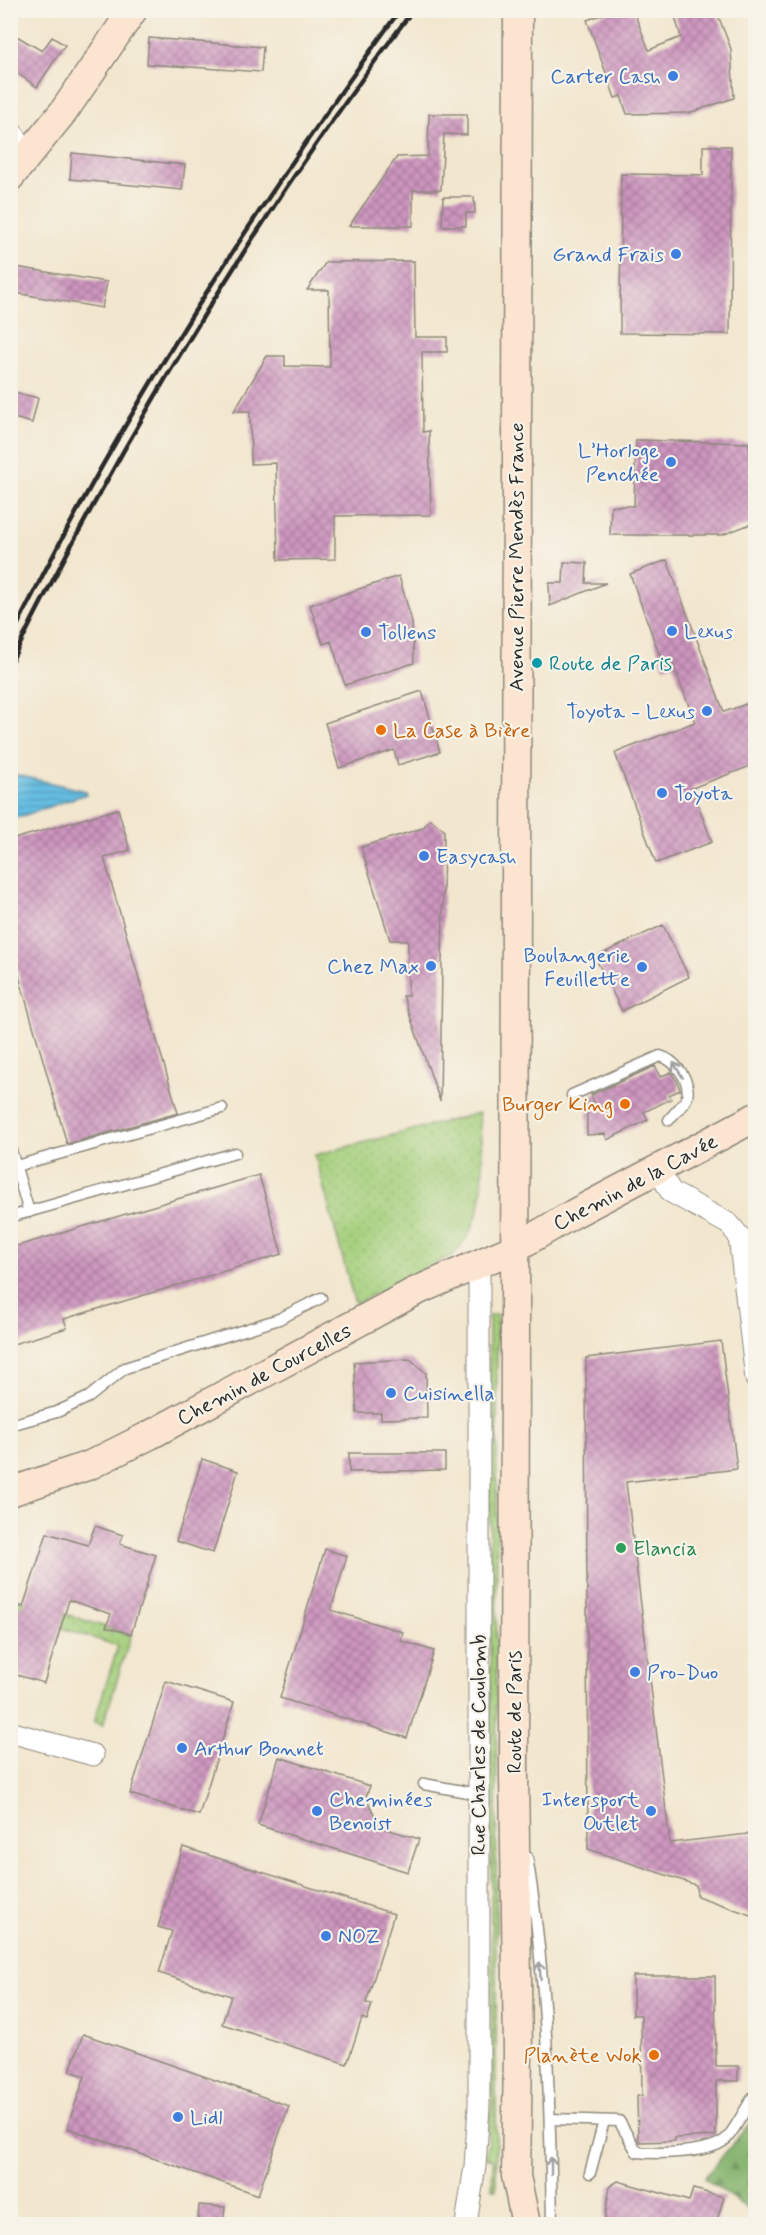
<svg xmlns="http://www.w3.org/2000/svg" width="766" height="2235" font-family="Mynerve,sans-serif">
	<defs>
		<pattern id="grass-dots" width="8" height="8" patternUnits="userSpaceOnUse" patternTransform="scale(1.5)"><rect width="8" height="8" fill="#a4cf7c"/><path d="M2 2h.1M6 6h.1" fill="none" stroke="#8db26b" stroke-width="1.8" stroke-linecap="round"/></pattern>
		<pattern id="forest-firs" width="22" height="20" patternUnits="userSpaceOnUse" patternTransform="scale(1.5)"><rect width="22" height="20" fill="#83b26c"/><path d="M5 1l3.5 6h-7zM16 11l3.5 6h-7z" fill="#6b9159"/></pattern>
		<pattern id="water-rules" width="6" height="5" patternUnits="userSpaceOnUse" patternTransform="scale(1.5)"><rect width="6" height="5" fill="#66bee3"/><path d="M0 2.5h6" fill="none" stroke="#549bb8"/></pattern>
		<pattern id="building-cross-hatch" width="8" height="8" patternUnits="userSpaceOnUse" patternTransform="scale(1.5)"><rect width="8" height="8" fill="#cd95bf"/><path d="M0 0l8 8M0 8l8-8" fill="none" stroke="#a77a9b"/></pattern>
	</defs>
	<rect width="100%" height="100%" fill="#f7f3e8"/>
	<filter id="ink" filterUnits="userSpaceOnUse"><feTurbulence type="fractalNoise" baseFrequency=".0167" numOctaves="2"/><feDisplacementMap in="SourceGraphic" scale="12" xChannelSelector="R" yChannelSelector="G"/><feConvolveMatrix kernelMatrix="1 2 1 2 8 2 1 2 1" color-interpolation-filters="sRGB"/></filter>
	<filter id="wash" filterUnits="userSpaceOnUse"><feTurbulence type="fractalNoise" baseFrequency=".008" numOctaves="4" result="noise"/><feDisplacementMap in="SourceGraphic" scale="24" xChannelSelector="R" yChannelSelector="G"/><feGaussianBlur stdDeviation="1.35" result="paint"/><feColorMatrix in="noise" values="0 0 0 0 0 0 0 0 0 0 0 0 0 0 0 0 0 1.4 0 .05"/><feComposite in="paint" operator="in"/></filter>
	<g filter="url(#wash)">
		<rect width="100%" height="100%" fill="#f2e6ce"/>
		<path fill="url(#grass-dots)" stroke="#687d54" stroke-width="1.5" d="M479 1113C482 1165 493 1213 453 1255L355 1304 315 1155Z
			M489 1315H497L496 2190 492 2189 493 2160 486 2158 492 2102Z
			M11 1597 131 1635 103 1725 94 1722 118 1646 24 1616 11 1604Z"/>
		<path fill="url(#forest-firs)" stroke="#576e4c" stroke-width="1.5" d="M755 2117V2214L704 2178Z"/>
		<path fill="url(#water-rules)" stroke="#487487" stroke-width="1.5" d="M13 774 85 791 86 794 11 820V779Z"/>
		<g id="blocks">
			<path fill="url(#building-cross-hatch)" d="M615 10H633L649 50 681 37 673 10H716L731 49 734 98 689 113 627 114 621 96 615 98 587 20Z
				M10 32 42 51 52 37 65 45 37 87 10 68 17 58 10 54Z
				M149 38 263 47 261 72 147 64Z
				M429 114H467V135L444 134 441 190H413V226H349L397 157 428 156Z
				M703 146H731L730 334 620 333 621 174 703 175Z
				M72 153 185 165 182 190 70 179Z
				M443 197H474L475 213H466V226H442Z
				M414 261 415 337H447V352H422L423 432 429 431 431 515 335 516V559L278 560 276 463 251 464 250 411H234L267 356H285V366L330 367 329 290H307L326 262Z
				M10 266 107 282 102 308 10 292Z
				M10 391 38 398 32 423 10 417Z
				M636 440 749 443 752 477H756V522L722 535H610L611 506H634Z
				M667 560 724 712 752 702 756 711V764L692 788 712 842 656 863 615 753 695 722 673 664 664 667 630 574Z
				M564 562 587 563 586 583H606L550 606 549 583H563Z
				M399 576 412 622 414 663 345 685 331 641 323 644 310 605Z
				M422 691 440 752 398 765 394 750 339 768 325 723Z
				M118 809 130 850 104 858 178 1113 67 1144 10 945V840Z
				M430 819 444 830 440 1101 403 996H408V940H390L361 847 423 828Z
				M663 925 689 977 622 1011 595 957Z
				M655 1066 660 1077 671 1072 677 1081 680 1090 669 1095 671 1099 644 1112 648 1120 607 1140 605 1134 587 1135V1105L594 1102 591 1095Z
				M259 1175 282 1254 64 1319 67 1328 10 1345V1248Z
				M721 1341 737 1469 626 1482 670 1843 756 1833V1917L697 1896 696 1885 588 1849 586 1358Z
				M410 1359 426 1373 427 1418 381 1419V1413H357L354 1362Z
				M349 1453H445V1470L349 1472Z
				M202 1459 238 1471 213 1553 176 1541Z
				M95 1526 123 1535 120 1544 156 1555 131 1634 106 1627 111 1614 69 1600 44 1683 10 1673V1603L23 1607 47 1533 88 1545Z
				M325 1549 347 1556 331 1610 403 1632 401 1641 434 1651 407 1738 280 1698Z
				M166 1681 234 1702 199 1815 130 1794Z
				M279 1757 370 1786 366 1797 380 1827 419 1839 408 1872 258 1825Z
				M183 1847 394 1914 366 2003 372 2004 367 2020 362 2018 347 2064 222 2024 231 1996 159 1973 172 1931 158 1927Z
				M633 1976H715L716 2066H738V2081H716V2136L674 2138V2141L640 2142 638 2138 637 2096H642L641 2015H633Z
				M83 2034 289 2106 258 2195 67 2128 85 2076 70 2071Z
				M618 2181 689 2201 693 2189 724 2197 716 2224H604L610 2186Z
				M199 2205 225 2207 223 2224 198 2222Z"/>
		</g>
	</g>
	<g filter="url(#ink)">
		<use href="#blocks" fill-opacity="0" stroke="#8e887c" stroke-width="1.5"/>
		<g fill="none" stroke-linecap="round" stroke-linejoin="round">
			<g stroke="#8e887c" stroke-width="13">
				<path id="lane" d="M572 1095 660 1056C675 1060 691 1080 687 1097 684 1105 674 1113 669 1120
					M10 1147 29 1212
					M16 1166 222 1108
					M10 1217 235 1153
					M10 1425 57 1412 89 1397 125 1368 279 1319 321 1298
					M424 1784 478 1794
					M527 1857C547 1975 550 2105 552 2224
					M550 2119 619 2121 637 2152C657 2154 714 2154 728 2137 738 2124 746 2107 756 2093
					M590 2173 604 2121"/>
			</g>
			<g stroke="#8e887c" stroke-width="23">
				<path id="street" d="M10 130 30 155
					M658 1169 671 1192 729 1224 739 1236 756 1379
					M10 1732 93 1755
					M466 2224 475 2166 479 2107V1264"/>
			</g>
			<g stroke="#8e887c" stroke-width="31">
				<path id="secondary" d="M518 10 514 1774 518 2051 516 2176 526 2224
					M10 177 64 111 133 10
					M10 1492 90 1465 150 1435 414 1292 515 1248 573 1214 756 1117"/>
			</g>
			<use href="#lane" stroke="#fff" stroke-width="10"/>
			<use href="#street" stroke="#fff" stroke-width="21"/>
			<use href="#secondary" stroke="#fce5d0" stroke-width="28"/>
			<path stroke="#2b2b2b" stroke-width="4.5" d="M10 640C119 418 254 210 400 10
				M10 664C124 435 258 215 413 10"/>
		</g>
		<defs><path id="oneway-shaft" d="M-6 0H5M1.5-3L5.5 0L1.5 3" fill="none" stroke-width="1.6" stroke-linecap="round" stroke-linejoin="round" transform="scale(1.5)"/></defs>
		<g stroke="#a0a0a0">
			<use href="#oneway-shaft" transform="translate(678 1070) rotate(-122)"/>
			<use href="#oneway-shaft" transform="translate(540 1971) rotate(-94)"/>
			<use href="#oneway-shaft" transform="translate(551 2166) rotate(-91)"/>
		</g>
	</g>
	<g fill="#3f7fe0" stroke="#f7f3e8" stroke-width="2">
		<circle cx="673" cy="76" r="6"/>
		<circle cx="676" cy="254" r="6"/>
		<circle cx="671" cy="462" r="6"/>
		<circle cx="672" cy="631" r="6"/>
		<circle cx="366" cy="632" r="6"/>
		<circle cx="707" cy="711" r="6"/>
		<circle cx="662" cy="793" r="6"/>
		<circle cx="424" cy="856" r="6"/>
		<circle cx="431" cy="966" r="6"/>
		<circle cx="642" cy="967" r="6"/>
		<circle cx="391" cy="1393" r="6"/>
		<circle cx="635" cy="1672" r="6"/>
		<circle cx="182" cy="1748" r="6"/>
		<circle cx="317" cy="1811" r="6"/>
		<circle cx="651" cy="1811" r="6"/>
		<circle cx="326" cy="1936" r="6"/>
		<circle cx="178" cy="2117" r="6"/>
	</g>
	<circle fill="#0f9aa8" stroke="#f7f3e8" stroke-width="2" cx="537" cy="663" r="6"/>
	<g fill="#e8710a" stroke="#f7f3e8" stroke-width="2">
		<circle cx="381" cy="730" r="6"/>
		<circle cx="625" cy="1104" r="6"/>
		<circle cx="654" cy="2055" r="6"/>
	</g>
	<circle fill="#2e9e5b" stroke="#f7f3e8" stroke-width="2" cx="621" cy="1548" r="6"/>
	<g text-anchor="middle" stroke-width="4.5" stroke-linejoin="round" paint-order="stroke">
		<g font-size="21" fill="#366cbe" stroke="#f7f3e8" text-anchor="start">
			<text x="661" y="83" text-anchor="end">Carter Cash</text>
			<text x="664" y="261" text-anchor="end">Grand Frais</text>
			<text x="659" y="457" text-anchor="end">L’Horloge<tspan x="659" dy="24">Penchée</tspan></text>
			<text x="684" y="638">Lexus</text>
			<text x="378" y="639">Tollens</text>
			<text x="695" y="718" text-anchor="end">Toyota - Lexus</text>
			<text x="674" y="800">Toyota</text>
			<text x="436" y="863">Easycash</text>
			<text x="630" y="962" text-anchor="end">Boulangerie<tspan x="630" dy="24">Feuillette</tspan></text>
			<text x="419" y="973" text-anchor="end">Chez Max</text>
			<text x="403" y="1400">Cuisinella</text>
			<text x="647" y="1679">Pro-Duo</text>
			<text x="194" y="1755">Arthur Bonnet</text>
			<text x="329" y="1806">Cheminées<tspan x="329" dy="24">Benoist</tspan></text>
			<text x="639" y="1806" text-anchor="end">Intersport<tspan x="639" dy="24">Outlet</tspan></text>
			<text x="338" y="1943">NOZ</text>
			<text x="190" y="2124">Lidl</text>
		</g>
		<g font-size="21" fill="#2b2b2b" stroke="#f7f3e8">
			<text transform="translate(516 557) rotate(-90)" y="7">Avenue Pierre Mendès France</text>
			<text transform="translate(635 1182) rotate(-28)" y="7">Chemin de la Cavée</text>
			<text transform="translate(264 1374) rotate(-28)" y="7">Chemin de Courcelles</text>
			<text transform="translate(514 1712) rotate(-90)" y="7">Route de Paris</text>
			<text transform="translate(478 1745) rotate(-90)" y="7">Rue Charles de Coulomb</text>
		</g>
		<g font-size="21" fill="#0d838f" stroke="#f7f3e8" text-anchor="start">
			<text x="549" y="670">Route de Paris</text>
		</g>
		<g font-size="21" fill="#c56008" stroke="#f7f3e8" text-anchor="end">
			<text x="393" y="737" text-anchor="start">La Case à Bière</text>
			<text x="613" y="1111">Burger King</text>
			<text x="642" y="2062">Planète Wok</text>
		</g>
		<g font-size="21" fill="#27864d" stroke="#f7f3e8" text-anchor="start">
			<text x="633" y="1555">Elancia</text>
		</g>
	</g>
	<rect width="766" height="2235" fill="none" stroke="#f7f3e8" stroke-width="36"/>
</svg>
